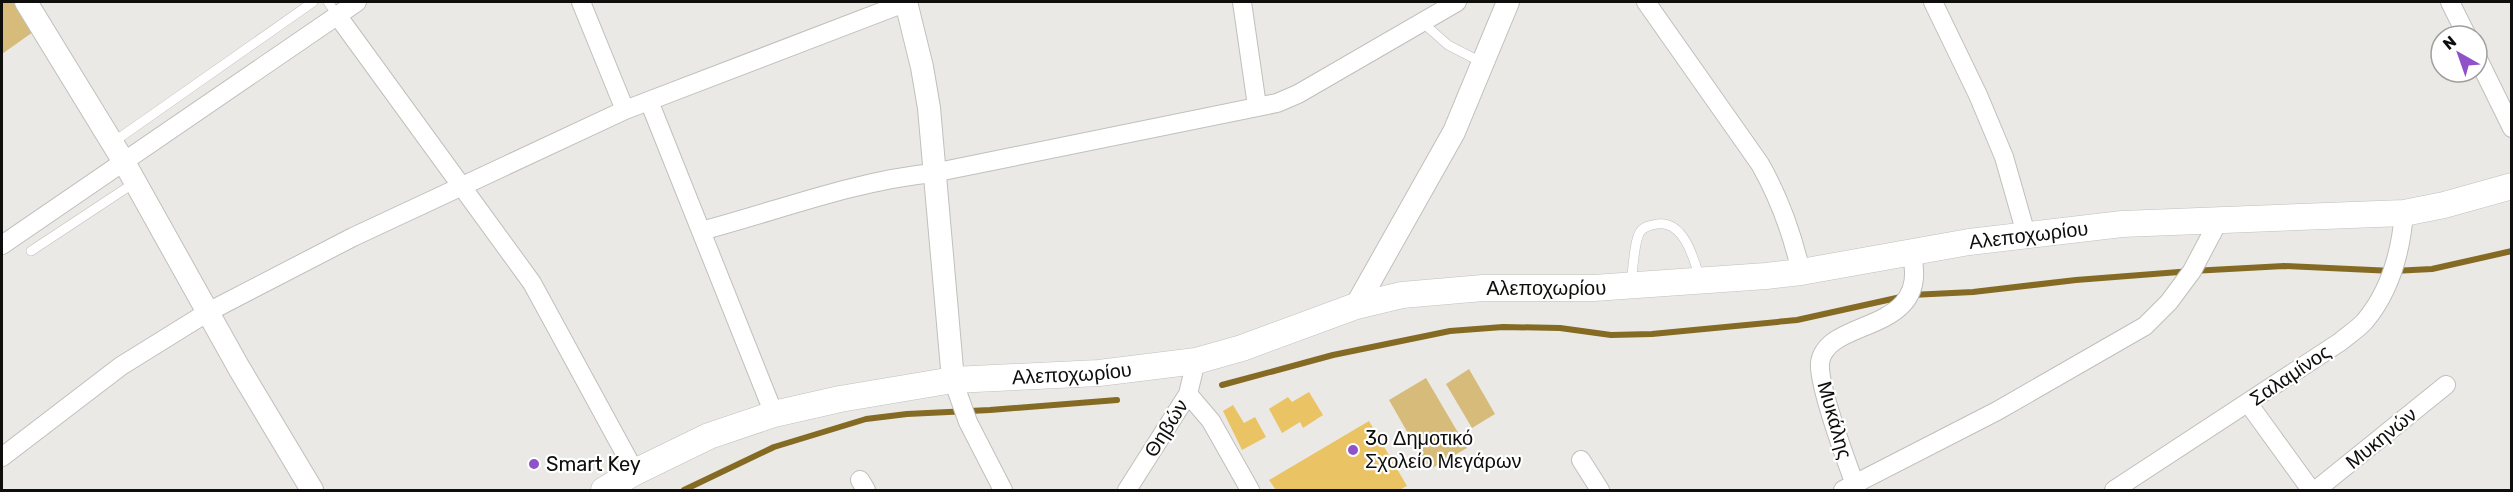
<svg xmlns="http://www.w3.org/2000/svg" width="2513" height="492" font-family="Rubik,sans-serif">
	<rect width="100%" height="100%" fill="#eae9e5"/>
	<path fill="#d6bb7a" d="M2 2H13L33 32 2 54Z
		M1469 369 1495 414 1472 428 1446 384Z
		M1426 378 1467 448 1429 470 1389 400Z"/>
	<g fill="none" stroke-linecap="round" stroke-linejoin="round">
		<path stroke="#846a23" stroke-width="6" d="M1911 295 1973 292 2076 280 2192 271 2284 266 2393 271 2432 269 2512 251
			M1222 385 1333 355 1450 331 1503 327 1560 328 1611 335 1652 334 1797 320 1901 297
			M684 490 774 447 866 419 907 414 990 410 1117 400"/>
	</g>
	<path fill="#eac365" d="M1309 392 1323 415 1303 428 1300 422 1282 433 1269 409 1288 397 1292 402Z
		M1233 405 1244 423 1255 417 1266 437 1242 450 1223 411Z
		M1369 421 1407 486 1399 490H1276L1269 480Z"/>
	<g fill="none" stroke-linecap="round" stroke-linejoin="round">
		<g stroke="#c1bfbc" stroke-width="10">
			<path id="service" d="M328 2 337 15
				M1422 22 1448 45 1483 63
				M112 143 313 2
				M31 251 134 183
				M1631 283C1633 271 1634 241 1640 232 1644 226 1651 225 1657 224 1684 220 1694 259 1700 279"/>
		</g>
		<g stroke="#c1bfbc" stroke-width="20">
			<path id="minor" d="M581 2 625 110
				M1242 2 1257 106
				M1646 2 1760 164C1780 199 1792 233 1801 272
				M1933 2 1978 95 2004 157 2026 234
				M2450 2 2467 36
				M337 15 532 283 635 472
				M2477 57 2512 128
				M649 101 774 414
				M701 231C777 211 854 181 933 173L1277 103 1298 94 1457 2
				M2 245 357 2
				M953 380 968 422 1003 490
				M1188 394 1211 421 1250 490
				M2248 403 2311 490
				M2 457 121 366 208 312 353 237 625 110 907 2
				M1581 460 1600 490
				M860 480 866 490
				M1127 490 1188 394 1196 361
				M1843 490 1997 411 2145 326 2169 302 2192 271 2219 220
				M1857 490C1848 466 1818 385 1820 363 1826 316 1934 336 1911 252
				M2114 490 2340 342C2348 335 2358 329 2365 321 2390 291 2401 250 2404 213
				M2316 490 2446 385"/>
		</g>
		<g stroke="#c1bfbc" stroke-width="24">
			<path id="tertiary" d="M26 2 124 162 239 368 312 490
				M906 2 922 67 929 108 953 380
				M1356 306 1454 132 1508 2"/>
		</g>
		<g stroke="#c1bfbc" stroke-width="27">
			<g id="secondary">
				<path id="s1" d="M604 490 635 472 709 436 774 414 840 399 953 380 1099 373 1196 361 1242 348 1356 306 1402 295 1483 288H1594L1766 276 1801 272 1969 242 2122 224 2404 213 2444 205 2512 186"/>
			</g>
		</g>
		<use href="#service" stroke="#fff" stroke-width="9"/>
		<use href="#minor" stroke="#fff" stroke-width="18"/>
		<use href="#tertiary" stroke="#fff" stroke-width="22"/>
		<use href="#secondary" stroke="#fff" stroke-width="26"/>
	</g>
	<g fill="#9052c8" stroke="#fff" stroke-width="2">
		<circle cx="1353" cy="450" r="6"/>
		<circle cx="534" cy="464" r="6"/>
	</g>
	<g text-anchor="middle" stroke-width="4.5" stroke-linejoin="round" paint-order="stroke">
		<g font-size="20" fill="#0e0e0d" stroke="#fff">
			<text dy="7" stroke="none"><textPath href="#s1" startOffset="1460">Αλεποχωρίου</textPath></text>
			<text dy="7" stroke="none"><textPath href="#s1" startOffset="974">Αλεποχωρίου</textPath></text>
			<text dy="7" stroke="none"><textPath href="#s1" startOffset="488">Αλεποχωρίου</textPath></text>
			<text transform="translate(2290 375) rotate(-34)" y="7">Σαλαμίνος</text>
			<text transform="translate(1835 420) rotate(74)" y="7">Μυκάλης</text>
			<text transform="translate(1166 428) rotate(-58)" y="7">Θηβών</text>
			<text transform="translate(2381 438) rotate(-39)" y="7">Μυκηνών</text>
		</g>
		<g font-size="20" fill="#0e0e0d" stroke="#fff" text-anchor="start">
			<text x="1365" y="445">3ο Δημοτικό<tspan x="1365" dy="23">Σχολείο Μεγάρων</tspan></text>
			<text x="546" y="471">Smart Key</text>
		</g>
	</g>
	<rect width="2513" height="492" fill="none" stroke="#0e0e0d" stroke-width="6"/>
	<g transform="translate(2459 54) rotate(320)"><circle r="28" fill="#ffffff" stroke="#9f9f9e" stroke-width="1.5"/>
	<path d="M0-4.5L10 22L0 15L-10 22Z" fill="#9052c8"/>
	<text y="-9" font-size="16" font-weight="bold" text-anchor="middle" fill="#0e0e0d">N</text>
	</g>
</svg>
